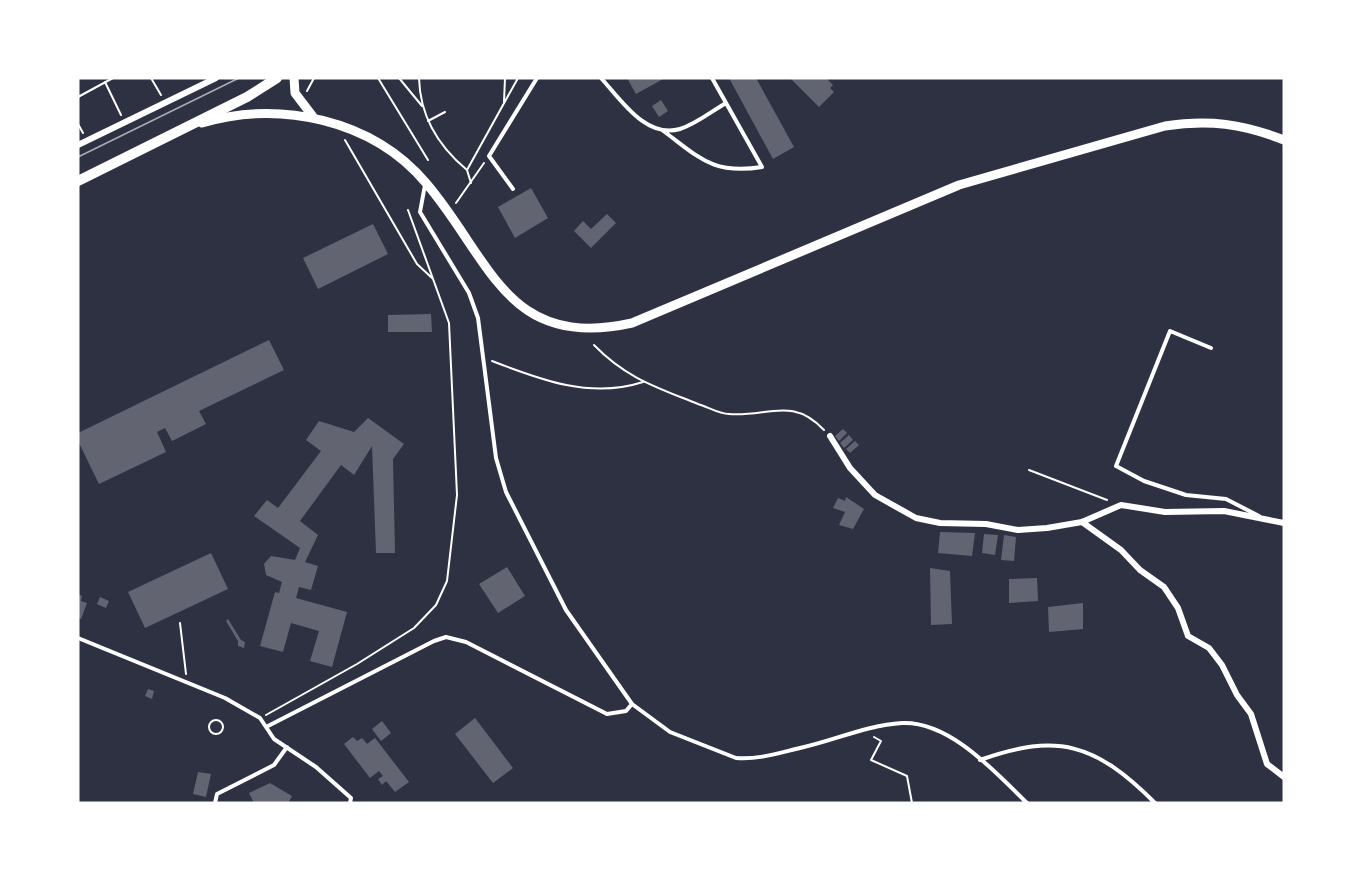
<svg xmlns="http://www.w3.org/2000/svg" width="1362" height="881" font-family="Georgia,serif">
	<rect width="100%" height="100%" fill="#2d3142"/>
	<path fill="#626471" d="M627 78H665L636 94Z
		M729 78H756L794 147 773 159Z
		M790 78H826L833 85 830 88 834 92 819 107Z
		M661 100 668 111 659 117 652 106Z
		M531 188 548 218 515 238 498 207Z
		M607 214 616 223 591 248 574 231 583 221 591 229Z
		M373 224 388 254 318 289 303 258Z
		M431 314 432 332H388V315Z
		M269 340 284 370 199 411 206 424 172 441 165 428 157 432 166 452 99 484 78 441V433Z
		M368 418 404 444 393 459 395 553H376L372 446 354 475 341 465 300 521 318 535 305 562 318 566 311 590 299 587 296 598 347 612 332 667 310 661 319 631 291 623 283 652 260 646 275 592 279 593 282 582 266 575 264 564 271 556 295 560 300 548 254 516 267 500 278 508 321 451 306 440 319 421 354 432Z
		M843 429 847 433 839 441 835 436Z
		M849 435 853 440 844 448 840 443Z
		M855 441 859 445 850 453 846 449Z
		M846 497 864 509 853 529 839 525 845 512 833 508 838 498 845 501Z
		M940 532 975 533 972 556 938 553Z
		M984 534 998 535 995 555 982 553Z
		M1004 535 1016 537 1014 561 1001 560Z
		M211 553 228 589 145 628 128 592Z
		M507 567 525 596 498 613 479 584Z
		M930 568 950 571 952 624 931 625Z
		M1037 578 1038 601 1009 603V579Z
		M78 594 82 596 81 601 87 603 81 619 78 618Z
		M100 597 109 601 106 608 97 604Z
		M1083 603V629L1049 632 1048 607Z
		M228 619 241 640 245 642 244 648 238 646V641L226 621Z
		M148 689 154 691 152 699 145 696Z
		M475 718 513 768 493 783 455 734Z
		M382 721 391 733 381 741 372 729Z
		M353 737 357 741 362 738 367 744 375 738 409 782 395 792 386 781 382 785 378 779 383 776 379 771 370 778 344 744Z
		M198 772 211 774 206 797 193 794Z
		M270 783 292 796 288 803H254L249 793Z"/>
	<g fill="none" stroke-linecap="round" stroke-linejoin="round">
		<path stroke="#fff" stroke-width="2" d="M151 78 161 95
			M378 78 428 160
			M399 78 422 106
			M419 78C420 117 438 146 467 170L518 78
			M105 82 121 115
			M307 91 314 78
			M78 97 113 78
			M504 102 505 78
			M428 121 445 112
			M78 124 83 133
			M345 140 417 264 432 278
			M467 170 471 183
			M456 203 484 163
			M594 345C626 378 656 387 698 404 708 407 719 414 729 414 768 417 792 396 824 430
			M492 361C541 380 591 399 643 382
			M1029 470 1107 500
			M180 623 186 674
			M266 715 357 664 414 628 436 605 447 581 457 495 449 323 408 210
			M209 727a7 7 0 1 1 14 0a7 7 0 1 1-14 0Z
			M874 737 881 741 871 760 907 776 912 803"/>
		<path stroke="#fff" stroke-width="4" d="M601 78C621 100 646 139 680 129 696 124 712 111 726 103
			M662 130C699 157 712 175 762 167L712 78
			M425 185 420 212 469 293 478 318 496 458 506 492 566 610 632 704 670 732 736 758C757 760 779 753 800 748 833 741 867 725 902 723 950 721 995 772 1027 803
			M513 189 489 156 537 78
			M1211 348 1170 331 1116 466 1144 481 1186 495 1226 499 1259 516
			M78 638 225 698 260 718 274 739 316 767 351 798 350 803
			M268 726 434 641 446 637 466 642 607 714 626 711 632 704
			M980 760C1058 732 1096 744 1155 803
			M215 803 217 794 274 765 287 747"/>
		<path stroke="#fff" stroke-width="6" d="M78 145 216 78
			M830 436 850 468 875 495 916 518 940 523 986 524 1018 530 1047 528 1082 522 1121 505 1165 512 1224 511 1284 523
			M1082 522 1121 550 1140 570 1164 587 1178 608 1188 636 1209 648 1222 665 1237 695 1251 714 1267 764 1284 777"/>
		<path stroke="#fff" stroke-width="9" d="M294 78 295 93 314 118
			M202 123C279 100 372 119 426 183 491 259 506 351 632 323L959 185 1165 126C1209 119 1243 124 1284 140"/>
		<path stroke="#fff" stroke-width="10" d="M78 181 247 97 277 78"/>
		<path stroke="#abadb3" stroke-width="1.5" d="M78 157 239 78"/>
	</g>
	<rect width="1362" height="881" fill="none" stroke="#ffffff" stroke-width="159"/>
</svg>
